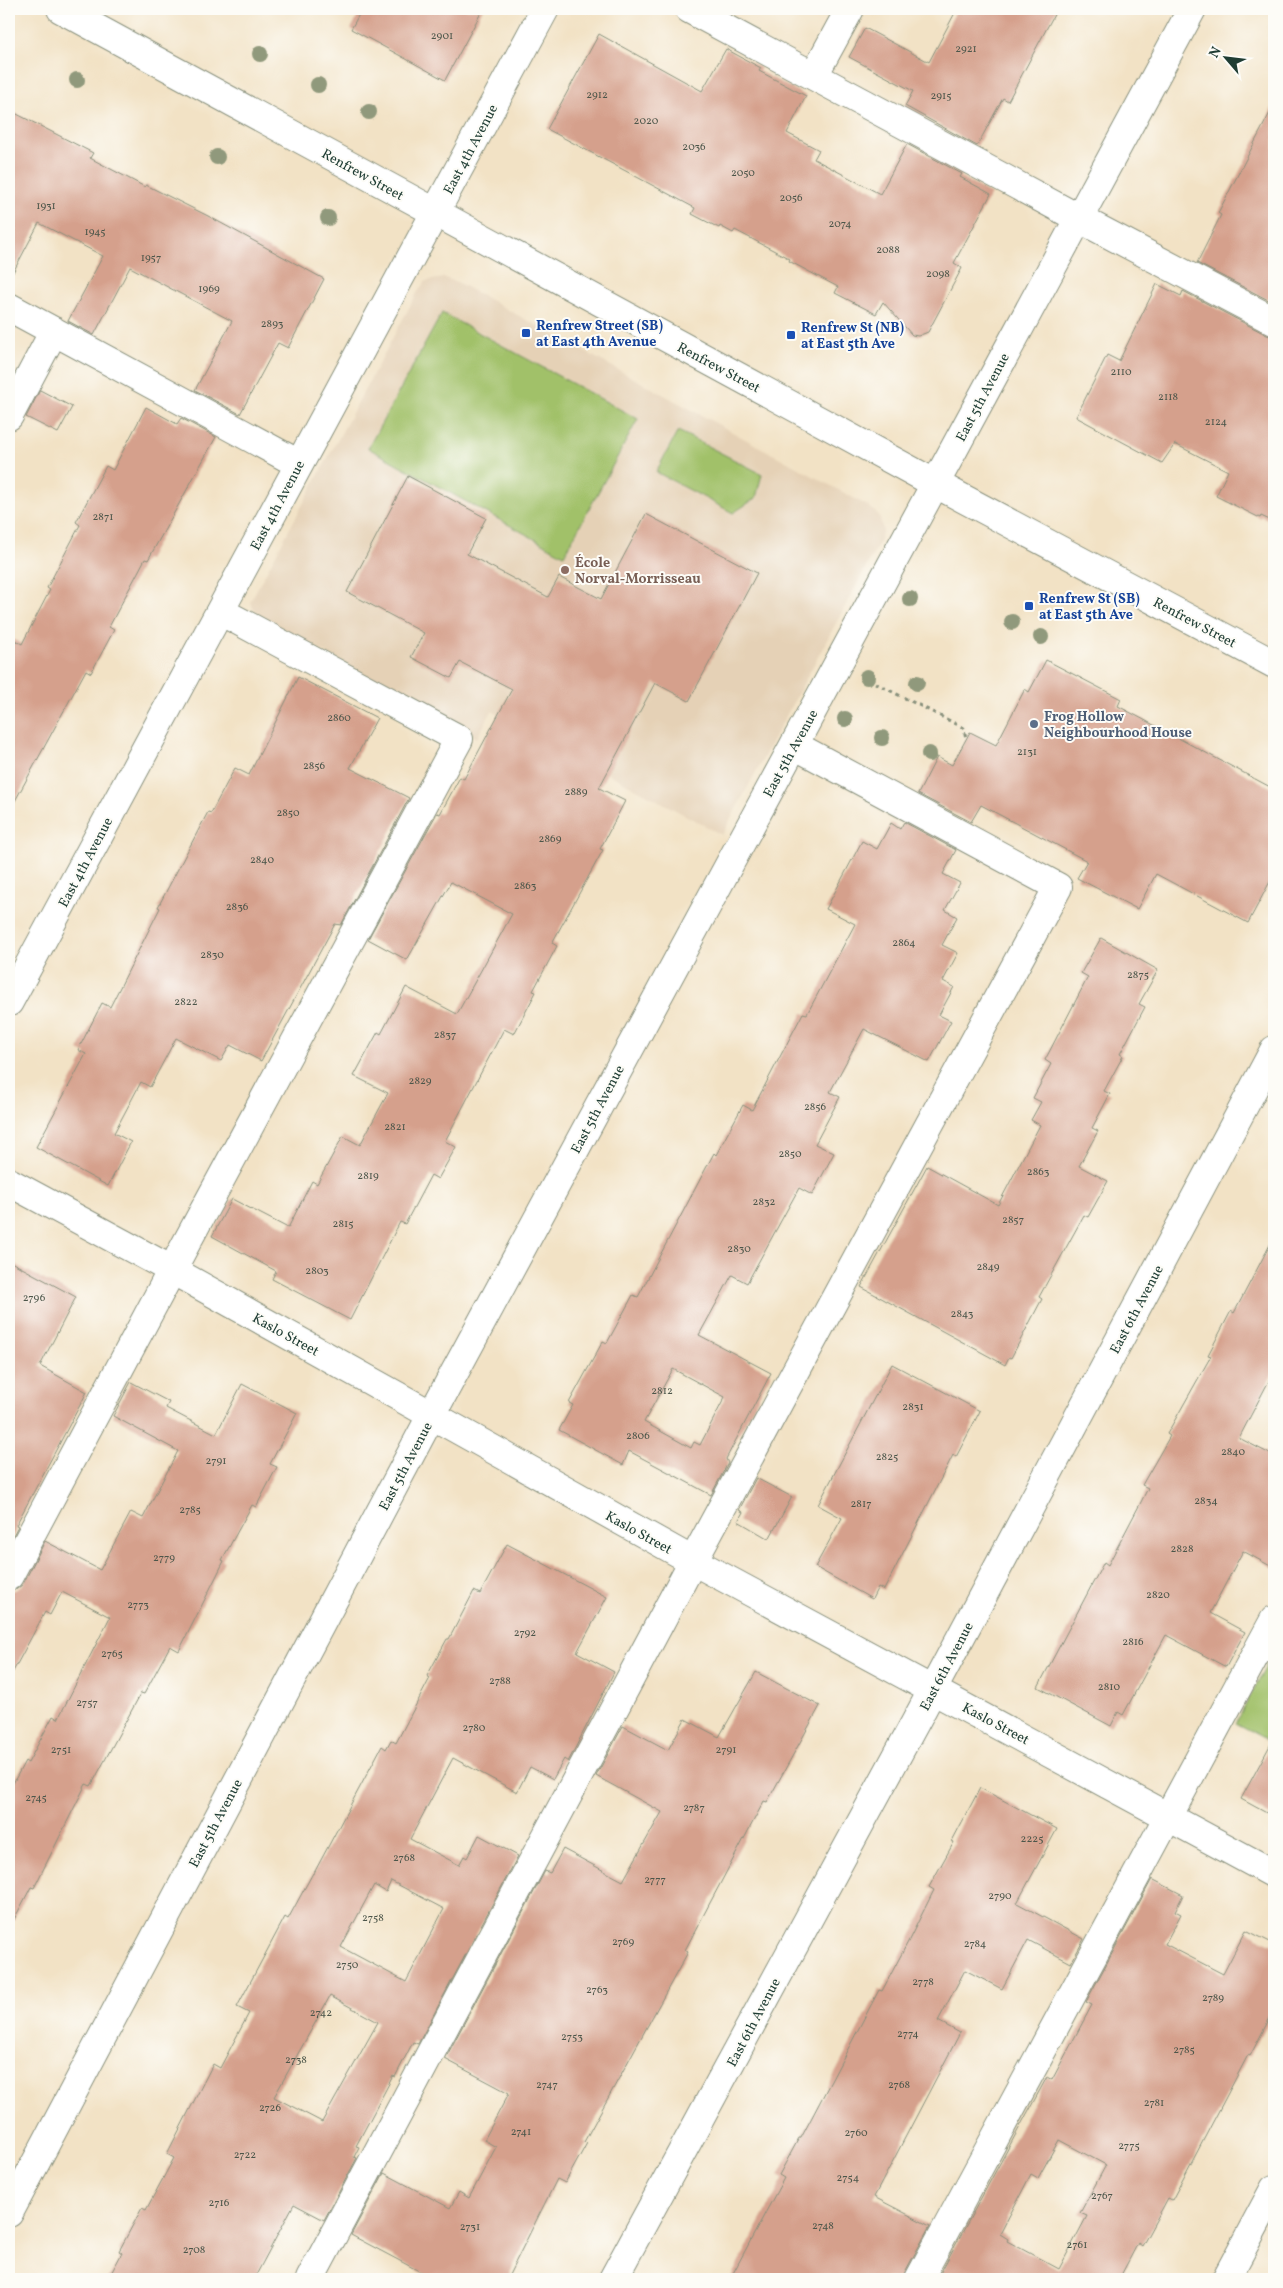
<svg xmlns="http://www.w3.org/2000/svg" width="1283" height="2288" font-family="Vollkorn,serif">
	<rect width="100%" height="100%" fill="#fdfcf7"/>
	<filter id="ink" filterUnits="userSpaceOnUse"><feTurbulence type="fractalNoise" baseFrequency=".02" numOctaves="2"/><feDisplacementMap in="SourceGraphic" scale="10" xChannelSelector="R" yChannelSelector="G"/><feConvolveMatrix kernelMatrix="1 2 1 2 8 2 1 2 1" color-interpolation-filters="sRGB"/></filter>
	<filter id="wash" filterUnits="userSpaceOnUse"><feTurbulence type="fractalNoise" baseFrequency=".0096" numOctaves="4" result="noise"/><feDisplacementMap in="SourceGraphic" scale="20" xChannelSelector="R" yChannelSelector="G"/><feGaussianBlur stdDeviation="1.12" result="paint"/><feColorMatrix in="noise" values="0 0 0 0 0 0 0 0 0 0 0 0 0 0 0 0 0 1.4 0 .05"/><feComposite in="paint" operator="in"/></filter>
	<g filter="url(#wash)">
		<rect width="100%" height="100%" fill="#f2e2c5"/>
		<path fill="#e5d1b6" d="M444 278 457 282 868 506 879 515 883 530 878 545 722 835 492 711 477 738 267 620 256 614 250 602 417 293 426 281Z"/>
		<path fill="#a1c169" stroke="#607f4e" d="M442 313 638 419 564 555 368 448Z
			M678 431 762 474 756 498 733 513 656 472Z
			M1274 1651V1743L1236 1723Z"/>
		<g id="blocks">
			<path fill="#d5a08c" fill-rule="evenodd" d="M362 9H483L445 80 351 29Z
				M957 9H1057L1008 101 1003 98 977 146 905 106 913 91 849 57 865 28 929 62Z
				M599 34 702 91 726 49 761 68 759 71 806 96 787 133 819 150 814 159 880 194 907 144 962 174 960 177 991 194 954 263 962 268 928 332 918 336 912 335 883 302 876 314 835 293 838 287 789 261 790 259 735 230 733 233 720 226 719 228 692 214 695 208 547 129Z
				M1274 105V303L1197 263 1221 215 1218 213Z
				M9 110 93 153 90 158 145 187 146 185 208 216 324 279 288 348 278 343 240 414 195 390 232 321 130 267 94 335 68 321 103 256 39 223 9 280Z
				M1157 284 1181 296 1183 291 1267 335 1274 337V522L1261 516 1260 518 1216 496 1228 471 1175 444 1162 463 1076 417 1107 355 1119 361Z
				M40 390 72 407 58 433 26 417Z
				M146 407 177 424 181 418 216 437 148 560 145 559 109 627 114 630 91 673 86 670 9 812V637L22 644 50 590 47 588 80 525 76 522 106 466 113 470Z
				M408 476 486 518 467 554 548 597 559 577 601 599 646 514 757 573 689 701 655 683 599 788 625 801 600 849 603 850 552 943 557 946 533 991 536 992 514 1034 504 1029 445 1141 456 1147 438 1179 431 1175 405 1224 400 1222 350 1320 272 1279 276 1271 212 1236 232 1199 288 1228 312 1181 317 1184 343 1136 360 1145 388 1093 354 1076 378 1032 381 1034 406 987 457 1014 512 914 451 882 407 960 368 939 437 813 440 814 460 777 464 779 512 689 460 662 451 678 411 657 424 633 347 592Z
				M1046 660 1121 699 1118 706 1274 789V874L1248 923 1156 874 1137 909 1077 878 1087 861 981 805 971 822 918 794 937 757 952 765 970 732 996 745 1025 689 1029 692Z
				M298 677 377 718 350 768 409 798 341 925 335 924 261 1061 230 1045 221 1061 176 1038 150 1087 141 1082 114 1133 131 1142 108 1186 36 1147 86 1054 78 1050 102 1003 110 1007 160 908 158 907 208 812 211 813 235 768 249 775Z
				M904 822 956 850 943 874 960 883 945 910 957 917 942 945 958 953 943 981 954 987 939 1015 951 1021 929 1062 864 1029 830 1092 840 1097 815 1144 834 1153 812 1195 799 1188 747 1283 732 1275 699 1335 771 1373 726 1459 728 1463 711 1495 629 1451 623 1465 559 1430 573 1405 569 1403 603 1341 607 1343 633 1295 638 1297 714 1153 716 1155 743 1105 752 1110 803 1013 807 1014 855 924 826 909 862 841 877 849 891 823 900 829ZM673 1369 725 1397 700 1445 694 1442 691 1448 644 1422Z
				M1101 938 1158 970 1139 1004 1145 1007 1120 1054 1123 1056 1104 1091 1110 1094 1092 1128 1098 1131 1079 1166 1108 1181 1088 1217 1084 1215 1039 1297 1042 1299 1011 1358 1009 1357 1005 1365 861 1287 927 1166 998 1205 1040 1125 1031 1120 1041 1102 1033 1098 1051 1064 1045 1060 1088 977 1081 973Z
				M1274 1237V1371L1239 1438 1274 1456V1568L1243 1551 1210 1613 1245 1632 1226 1667 1166 1635 1123 1715 1118 1712 1111 1726 1038 1687 1104 1562 1108 1565 1141 1502 1148 1488 1142 1485 1170 1436 1167 1434 1211 1356 1208 1355 1231 1311 1234 1313Z
				M9 1261 76 1297 40 1366 87 1392 16 1525 18 1526 9 1543Z
				M892 1364 980 1411 956 1457 953 1455 884 1590 878 1587 872 1599 815 1567 842 1518 818 1505Z
				M131 1382 169 1402 166 1408 216 1434 242 1384 297 1413 270 1464 277 1467 256 1507 252 1505 222 1560 224 1561 179 1651 170 1646 144 1694 141 1693 91 1786 86 1784 34 1888 31 1887 9 1929V1791L25 1761 28 1763 53 1716 58 1719 110 1617 62 1592 50 1615 45 1612 9 1679V1592L17 1589 23 1584 45 1541 100 1570 131 1512 143 1518 178 1451 113 1416Z
				M756 1478 792 1497 769 1539 738 1521 743 1512 739 1510Z
				M507 1544 607 1597 577 1652 614 1672 568 1762 564 1759 553 1779 530 1767 517 1792 453 1758 410 1839 459 1865 464 1856 467 1858 479 1835 518 1856 418 2044 413 2042 395 2077 393 2076 356 2146 359 2147 354 2157 357 2158 324 2220 294 2204 254 2279H108L122 2253 119 2251 142 2208 146 2210 174 2158 167 2154 192 2105 213 2064 220 2068 249 2013 237 2007 285 1917 288 1919 313 1873H314L382 1746 386 1749 391 1740 396 1743 430 1678 427 1676 447 1639H449L474 1591 480 1594ZM391 1881 444 1909 406 1982 341 1947 374 1885 386 1892ZM330 1996 378 2022 322 2122 274 2097Z
				M756 1672 820 1706 767 1802 764 1801 685 1950 688 1952 584 2142 587 2143 565 2183 557 2179 507 2279H434L351 2235 384 2173 450 2208 459 2192 469 2198 496 2147 484 2140 509 2093 445 2059 545 1871 550 1873 563 1849 623 1881 662 1812 596 1776 623 1726 668 1750 685 1719 719 1737Z
				M1274 1738V1817L1241 1799Z
				M980 1788 1057 1829 1017 1903 1084 1939 1071 1963 1028 1940 1002 1989 965 1970 938 2021 960 2033 874 2197 930 2226 905 2272 903 2279H730L784 2178 779 2175 799 2138H801L879 1990 882 1991 909 1940 934 1890 929 1887 954 1842 952 1841Z
				M1152 1879 1183 1895 1175 1911 1181 1914 1165 1944 1223 1974 1246 1930 1274 1944V2010L1250 2056 1248 2055 1172 2200 1168 2198 1142 2246 1138 2243 1119 2279H937L1047 2077 1052 2080 1092 2005 1086 2002ZM1059 2140 1106 2165 1080 2213 1087 2216 1059 2269 1007 2241 1008 2239 1000 2234 1031 2174 1038 2178Z"/>
		</g>
	</g>
	<g filter="url(#ink)">
		<use href="#blocks" fill-opacity="0" stroke="#88907c" stroke-width="1"/>
		<g fill="none" stroke-linecap="round" stroke-linejoin="round">
			<g stroke="#88907c" stroke-width="30">
				<path id="minor" d="M61 9 936 484 1274 664
					M689 9 1078 218 1274 321
					M814 75 850 9
					M9 307 299 464
					M9 416 54 331
					M9 1002 545 9
					M9 1182 172 1270 693 1561 1274 1874
					M9 1576 189 1238 459 739 220 611
					M9 2213 431 1416 1192 9
					M310 2279 693 1561 1058 887 794 745
					M613 2279 916 1721 1274 1050
					M919 2279 1274 1620
					M1226 2279 1274 2189"/>
			</g>
			<path stroke="#88907c" stroke-width="3" stroke-dasharray="4 4" stroke-linecap="butt" d="M875 683 964 728 966 739"/>
			<use href="#minor" stroke="#fff" stroke-width="28"/>
		</g>
		<g fill="#90997c">
			<circle cx="260" cy="54" r="8"/>
			<circle cx="77" cy="80" r="8"/>
			<circle cx="318" cy="85" r="8"/>
			<circle cx="369" cy="112" r="8"/>
			<circle cx="217" cy="157" r="8"/>
			<circle cx="328" cy="218" r="8"/>
			<circle cx="910" cy="599" r="8"/>
			<circle cx="1012" cy="622" r="8"/>
			<circle cx="1041" cy="637" r="8"/>
			<circle cx="867" cy="677" r="8"/>
			<circle cx="917" cy="683" r="8"/>
			<circle cx="845" cy="719" r="8"/>
			<circle cx="882" cy="738" r="8"/>
			<circle cx="929" cy="754" r="8"/>
		</g>
	</g>
	<g fill="#1a4fb4" stroke="#fdfcf7" stroke-width="2">
		<rect x="521" y="328" width="10" height="10" rx="2.5"/>
		<rect x="786" y="330" width="10" height="10" rx="2.5"/>
		<rect x="1024" y="601" width="10" height="10" rx="2.5"/>
	</g>
	<circle fill="#8d6e63" stroke="#fdfcf7" stroke-width="2" cx="565" cy="570" r="5"/>
	<circle fill="#5c6f8a" stroke="#fdfcf7" stroke-width="2" cx="1034" cy="724" r="5"/>
	<g text-anchor="middle" stroke-width="4" stroke-linejoin="round" paint-order="stroke">
		<g font-size="11" fill="#4c564a">
			<text x="442" y="39">2901</text>
			<text x="966" y="52">2921</text>
			<text x="597" y="98">2912</text>
			<text x="941" y="99">2915</text>
			<text x="646" y="124">2020</text>
			<text x="694" y="150">2036</text>
			<text x="743" y="176">2050</text>
			<text x="791" y="201">2056</text>
			<text x="46" y="209">1931</text>
			<text x="840" y="227">2074</text>
			<text x="95" y="235">1945</text>
			<text x="888" y="253">2088</text>
			<text x="151" y="261">1957</text>
			<text x="938" y="277">2098</text>
			<text x="209" y="292">1969</text>
			<text x="272" y="327">2893</text>
			<text x="1121" y="375">2110</text>
			<text x="1168" y="400">2118</text>
			<text x="1216" y="425">2124</text>
			<text x="103" y="520">2871</text>
			<text x="339" y="721">2860</text>
			<text x="1027" y="755">2131</text>
			<text x="314" y="769">2856</text>
			<text x="576" y="795">2889</text>
			<text x="288" y="816">2850</text>
			<text x="550" y="842">2869</text>
			<text x="262" y="863">2840</text>
			<text x="525" y="889">2863</text>
			<text x="237" y="910">2836</text>
			<text x="904" y="946">2864</text>
			<text x="212" y="958">2830</text>
			<text x="1138" y="978">2875</text>
			<text x="186" y="1005">2822</text>
			<text x="445" y="1038">2837</text>
			<text x="420" y="1084">2829</text>
			<text x="815" y="1110">2856</text>
			<text x="395" y="1130">2821</text>
			<text x="790" y="1157">2850</text>
			<text x="1038" y="1175">2863</text>
			<text x="368" y="1179">2819</text>
			<text x="764" y="1205">2832</text>
			<text x="1013" y="1223">2857</text>
			<text x="343" y="1227">2815</text>
			<text x="739" y="1252">2830</text>
			<text x="988" y="1270">2849</text>
			<text x="317" y="1274">2803</text>
			<text x="34" y="1301">2796</text>
			<text x="962" y="1317">2843</text>
			<text x="662" y="1394">2812</text>
			<text x="913" y="1410">2831</text>
			<text x="638" y="1439">2806</text>
			<text x="1233" y="1455">2840</text>
			<text x="887" y="1460">2825</text>
			<text x="216" y="1464">2791</text>
			<text x="1206" y="1504">2834</text>
			<text x="861" y="1507">2817</text>
			<text x="190" y="1513">2785</text>
			<text x="1182" y="1552">2828</text>
			<text x="164" y="1561">2779</text>
			<text x="1158" y="1598">2820</text>
			<text x="138" y="1608">2773</text>
			<text x="525" y="1636">2792</text>
			<text x="1133" y="1645">2816</text>
			<text x="112" y="1657">2765</text>
			<text x="500" y="1684">2788</text>
			<text x="1109" y="1690">2810</text>
			<text x="87" y="1706">2757</text>
			<text x="474" y="1731">2780</text>
			<text x="61" y="1753">2751</text>
			<text x="726" y="1753">2791</text>
			<text x="36" y="1801">2745</text>
			<text x="694" y="1811">2787</text>
			<text x="1032" y="1842">2225</text>
			<text x="404" y="1861">2768</text>
			<text x="655" y="1883">2777</text>
			<text x="1000" y="1899">2790</text>
			<text x="373" y="1921">2758</text>
			<text x="623" y="1945">2769</text>
			<text x="975" y="1947">2784</text>
			<text x="347" y="1968">2750</text>
			<text x="923" y="1985">2778</text>
			<text x="597" y="1993">2763</text>
			<text x="1213" y="2001">2789</text>
			<text x="321" y="2016">2742</text>
			<text x="908" y="2037">2774</text>
			<text x="572" y="2040">2753</text>
			<text x="1184" y="2053">2785</text>
			<text x="296" y="2063">2738</text>
			<text x="547" y="2088">2747</text>
			<text x="899" y="2088">2768</text>
			<text x="1154" y="2106">2781</text>
			<text x="270" y="2111">2726</text>
			<text x="521" y="2135">2741</text>
			<text x="856" y="2136">2760</text>
			<text x="1129" y="2149">2775</text>
			<text x="245" y="2158">2722</text>
			<text x="848" y="2181">2754</text>
			<text x="1102" y="2199">2767</text>
			<text x="219" y="2206">2716</text>
			<text x="823" y="2229">2748</text>
			<text x="470" y="2230">2731</text>
			<text x="1077" y="2248">2761</text>
			<text x="194" y="2253">2708</text>
		</g>
		<g font-size="14" fill="#1f3d34" stroke="#fdfcf7">
			<text transform="translate(470 149) rotate(-62)" y="5">East 4th Avenue</text>
			<text transform="translate(363 174) rotate(29)" y="5">Renfrew Street</text>
			<text transform="translate(719 367) rotate(28)" y="5">Renfrew Street</text>
			<text transform="translate(982 397) rotate(-62)" y="5">East 5th Avenue</text>
			<text transform="translate(277 505) rotate(-62)" y="5">East 4th Avenue</text>
			<text transform="translate(1195 622) rotate(28)" y="5">Renfrew Street</text>
			<text transform="translate(790 753) rotate(-61)" y="5">East 5th Avenue</text>
			<text transform="translate(85 862) rotate(-62)" y="5">East 4th Avenue</text>
			<text transform="translate(597 1109) rotate(-62)" y="5">East 5th Avenue</text>
			<text transform="translate(1136 1309) rotate(-62)" y="5">East 6th Avenue</text>
			<text transform="translate(286 1334) rotate(29)" y="5">Kaslo Street</text>
			<text transform="translate(405 1466) rotate(-62)" y="5">East 5th Avenue</text>
			<text transform="translate(639 1532) rotate(29)" y="5">Kaslo Street</text>
			<text transform="translate(946 1666) rotate(-62)" y="5">East 6th Avenue</text>
			<text transform="translate(996 1723) rotate(28)" y="5">Kaslo Street</text>
			<text transform="translate(215 1823) rotate(-62)" y="5">East 5th Avenue</text>
			<text transform="translate(753 2022) rotate(-62)" y="5">East 6th Avenue</text>
		</g>
		<g font-size="14" font-weight="bold" fill="#164399" stroke="#fdfcf7" text-anchor="start">
			<text x="536" y="330">Renfrew Street (SB)<tspan x="536" dy="16">at East 4th Avenue</tspan></text>
			<text x="801" y="332">Renfrew St (NB)<tspan x="801" dy="16">at East 5th Ave</tspan></text>
			<text x="1039" y="603">Renfrew St (SB)<tspan x="1039" dy="16">at East 5th Ave</tspan></text>
		</g>
		<g font-size="14" font-weight="bold" fill="#785e54" stroke="#fdfcf7" text-anchor="start">
			<text x="575" y="567">École<tspan x="575" dy="16">Norval-Morrisseau</tspan></text>
		</g>
		<g font-size="14" font-weight="bold" fill="#4e5e75" stroke="#fdfcf7" text-anchor="start">
			<text x="1044" y="721">Frog Hollow<tspan x="1044" dy="16">Neighbourhood House</tspan></text>
		</g>
	</g>
	<rect width="1283" height="2288" fill="none" stroke="#fdfcf7" stroke-width="30"/>
	<g transform="translate(1226 58) rotate(298)" stroke="#fdfcf7" stroke-width="4" paint-order="stroke">
	<path d="M0-4L9 19L0 12L-9 19Z" fill="#1f3d34"/>
	<text y="-8" font-size="14" font-weight="bold" text-anchor="middle" fill="#1f3d34">N</text>
	</g>
</svg>
